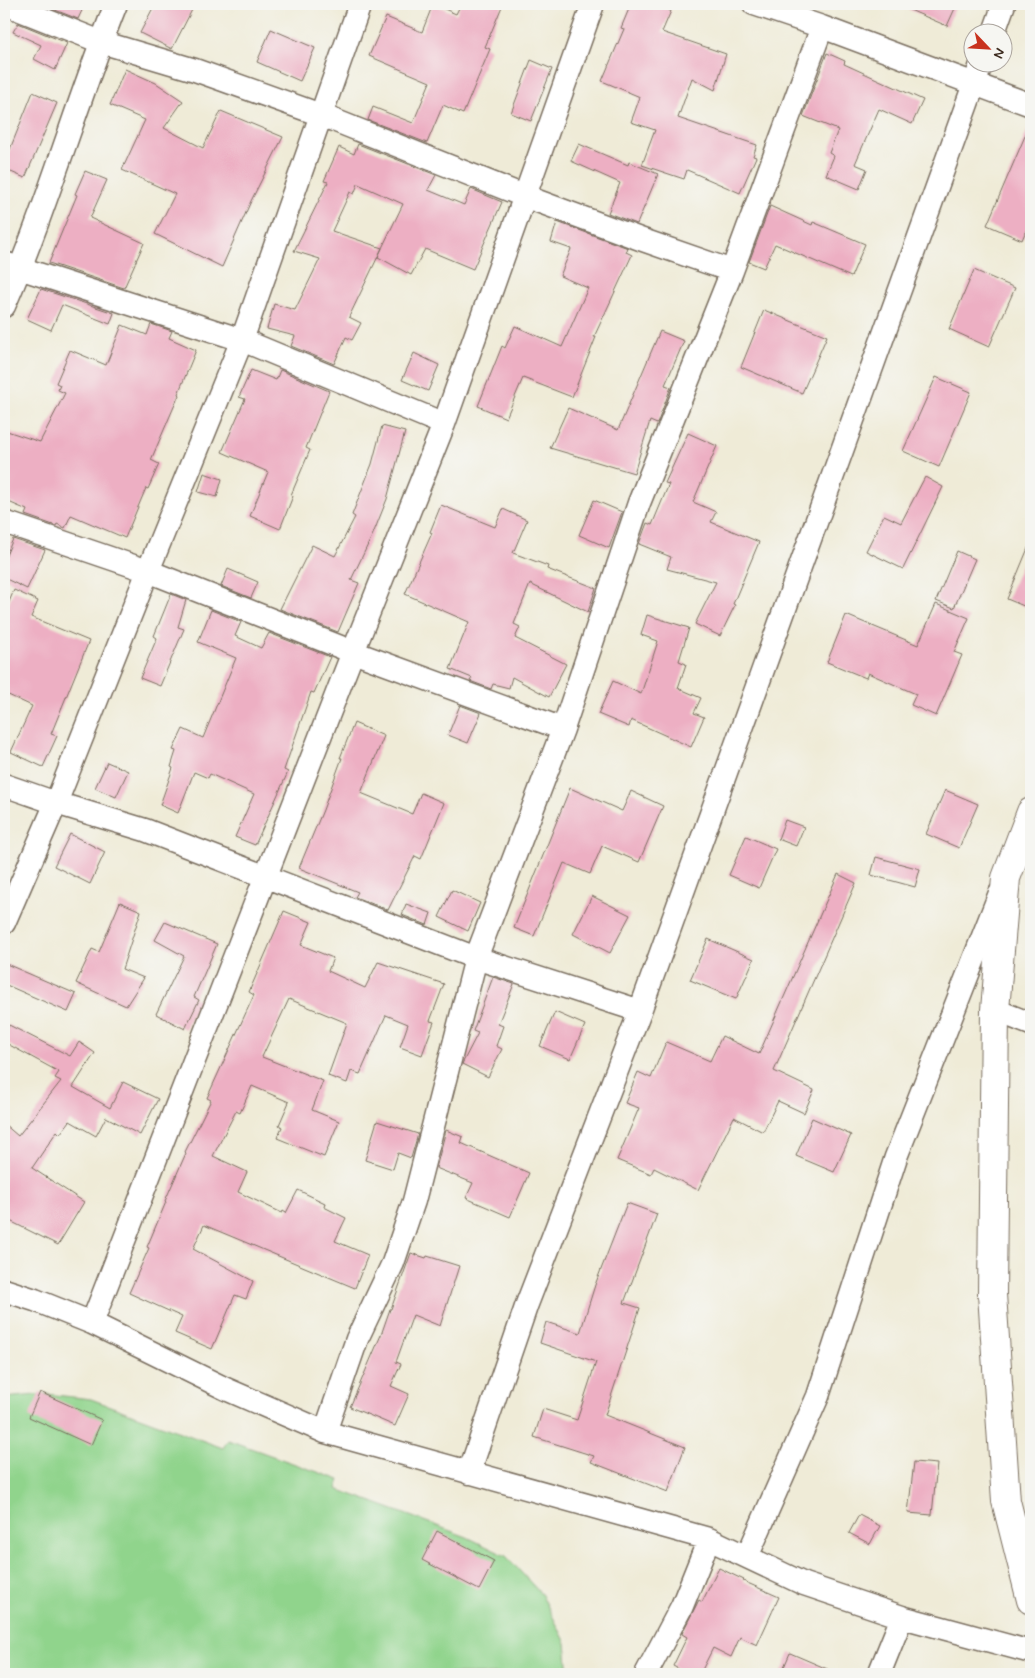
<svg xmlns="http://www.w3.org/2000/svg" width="1035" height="1678" font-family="Mynerve,sans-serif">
	<rect width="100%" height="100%" fill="#f6f6f2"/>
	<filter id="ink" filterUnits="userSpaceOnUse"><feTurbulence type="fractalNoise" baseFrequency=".02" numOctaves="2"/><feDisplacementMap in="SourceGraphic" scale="10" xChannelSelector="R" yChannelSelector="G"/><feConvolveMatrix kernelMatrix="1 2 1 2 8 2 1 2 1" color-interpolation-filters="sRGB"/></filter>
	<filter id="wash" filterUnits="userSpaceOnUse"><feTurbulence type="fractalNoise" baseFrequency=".0096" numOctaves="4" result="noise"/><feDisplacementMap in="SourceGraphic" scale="20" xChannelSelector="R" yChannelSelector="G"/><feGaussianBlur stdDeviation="1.12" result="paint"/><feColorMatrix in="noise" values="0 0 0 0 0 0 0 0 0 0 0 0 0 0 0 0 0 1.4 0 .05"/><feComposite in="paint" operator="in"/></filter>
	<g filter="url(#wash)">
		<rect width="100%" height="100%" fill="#efebd7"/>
		<path fill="#90d48c" stroke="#667f55" d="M46 1394 91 1399 223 1448 228 1440 340 1480 337 1489 467 1537 506 1556 542 1595 566 1643 569 1674H4V1398Z"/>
		<g id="blocks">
			<path fill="#edafc3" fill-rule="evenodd" d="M40 4H85L78 19Z
				M155 4H195L172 49 140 33Z
				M433 4 456 14 461 4H503L485 47 490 49 463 114 443 105 427 143 368 120 373 107 413 123 430 82 369 56 386 17 422 32Z
				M631 4H654L671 11 662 32 726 54 715 90 692 78 678 118 757 145 753 156 756 157 740 193 687 170 684 179 642 165 655 130 631 122 640 97 602 81 624 29 621 28Z
				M896 4H957L947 26Z
				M18 23 67 43 55 70 34 59 41 45 13 32Z
				M271 29 315 48 300 81 257 62Z
				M827 53 845 61 844 64 923 100 912 124 879 109 855 164 867 169 859 189 826 175 834 156 829 153 838 130 803 116Z
				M531 60 552 69 531 121 511 113Z
				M125 69 156 83 183 101 164 128 203 148 221 111 283 137 251 201 222 267 155 234 175 194 122 170 145 120 110 105Z
				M33 92 57 103 25 178 4 169V164Z
				M1031 122V219L1022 240 987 225Z
				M358 144 436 175 428 190 464 205 471 189 502 202 473 269 425 249 411 275 378 257 382 248 349 317 361 323 352 340 346 337 334 364 291 346 295 336 267 329 274 304 295 310 320 259 294 251 328 182 324 181 339 147 354 154ZM358 184 403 204 382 248 332 231 350 192 354 194Z
				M579 144 628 165 629 162 658 174 637 224 608 213 620 183 571 161Z
				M85 171 107 180 90 218 144 243 124 288 49 263 77 195 75 194Z
				M770 206 812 225 813 222 865 244 851 277 775 244 764 268 749 262Z
				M557 222 628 248 626 252 632 255 594 337H596L572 397 523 378 506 418 478 406 502 346 505 348 515 326 562 347 588 288 560 276 571 249 551 242Z
				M974 270 1015 288 989 347 949 329Z
				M41 289 114 313 110 324 62 305 51 330 27 319Z
				M764 310 827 336 802 393 741 367Z
				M151 324 172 331 169 338 196 350 178 394 179 395 151 460 159 464 148 489 146 488 125 538 71 515 65 528 57 524 56 526 25 515 27 510 4 500V430L40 442 65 393 58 390 60 385 56 383 70 350 106 365 122 325 147 335Z
				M660 331 684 341 665 385 671 387 657 424 650 421 634 473 550 448 568 408 618 430Z
				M414 353 439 365 428 391 402 380Z
				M251 370 276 380 280 370 329 391 306 448 310 450 291 495 293 496 280 529 250 516 268 472 222 452 245 399 239 397Z
				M936 377 971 392 939 467 903 451Z
				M382 426 405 432 387 499 373 534 351 580 359 583 338 632 280 609 312 545 335 556 355 517 352 515 372 464Z
				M688 433 717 446 693 502 716 512 711 522 759 542 733 604 735 605 720 636 695 624 716 582 667 569 671 557 639 544 647 523 652 525 669 484 665 483Z
				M204 473 222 479 217 497 198 492Z
				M925 477 943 487 903 569 866 551 884 515 901 523Z
				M594 500 622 512 609 548 579 535Z
				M441 505 495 527 503 509 527 520 513 553 548 566 547 569 596 588 588 612 530 584 514 624 520 627 515 638 566 664 549 697 512 677 509 688 493 684 491 689 470 681 472 678 450 669 469 622 405 594 432 533 430 532Z
				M13 539 45 550 27 589 4 578V560Z
				M1031 541V609L1007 599Z
				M957 551 975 559 954 608 936 601Z
				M228 569 258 582 251 598 221 586Z
				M14 590 38 601 31 617 89 641 51 734 57 736 43 767 11 752 32 706 4 693V614Z
				M171 594 186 600 178 627 184 629 160 686 140 678 157 638 154 636Z
				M936 604 969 618 954 652 962 655 936 716 911 705 916 694 868 673 866 678 827 662 846 615 918 645Z
				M211 610 241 622 235 636 261 648 269 633 330 657 314 693 311 692 284 770 288 772 255 845 235 837 254 794 210 774 208 778 194 772 178 813 160 805 173 768 171 767 176 751 173 750 183 729 203 738 236 658 198 642Z
				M647 615 689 628 679 661 686 664 678 688 701 698 694 713 704 717 691 747 631 720 629 727 598 714 613 681 641 694 658 641 641 635Z
				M460 705 481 713 468 743 448 735Z
				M354 723 384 736 361 793 412 814 421 793 444 803 421 859 415 856 388 910 355 897 358 892 299 868 323 810 342 758H340Z
				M107 762 128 771 116 797 95 788Z
				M570 788 622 811 631 791 663 806 639 862 602 846 590 874 564 863 534 936 514 928Z
				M945 790 978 804 959 848 926 834Z
				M785 820 804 827 796 846 778 839Z
				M70 834 105 852 90 884 54 866Z
				M746 836 776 849 759 888 729 875Z
				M876 857 920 869 915 887 871 875Z
				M838 874 856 883 774 1071 814 1090 804 1113 778 1101 763 1132 734 1117 698 1190 654 1168 651 1174 617 1160 639 1108 625 1103 638 1072 651 1078 666 1042 710 1061 722 1036 759 1054Z
				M452 890 480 903 468 931 439 917Z
				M592 896 630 915 610 953 573 934Z
				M120 902 141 911 122 969 144 978 126 1006 76 983 92 949 99 952Z
				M406 904 431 913 427 925 402 915Z
				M284 911 311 922 301 945 333 958 328 971 365 988 378 962 444 984 430 1021 434 1022 422 1055 400 1047 408 1024 386 1015 360 1074 351 1071 347 1083 328 1076 347 1023 289 999 262 1057 323 1081 312 1110 339 1121 324 1157 277 1138 282 1127 279 1125 289 1102 252 1086 240 1113 236 1111 213 1156 247 1172 238 1192 282 1213 283 1211 286 1213 298 1190 325 1203 324 1207 346 1218 335 1241 368 1255 355 1288 204 1225 193 1249 253 1281 246 1299 235 1295 212 1349 175 1333 182 1317 129 1293 149 1248 147 1247 166 1202 165 1201 186 1153 185 1152 211 1100 207 1098 254 995 249 992Z
				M165 922 217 944 194 997 199 1000 185 1029 156 1014 184 956 155 940Z
				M708 939 754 959 736 999 690 980Z
				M4 963 76 994 68 1012 4 984Z
				M493 977 514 984 498 1024 503 1026 496 1046 502 1049 488 1077 462 1064 478 1033 473 1031Z
				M555 1012 585 1025 570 1059 540 1046Z
				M9 1025 70 1056 79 1042 95 1053 73 1087 110 1108 123 1082 158 1099 140 1135 106 1117 96 1136 70 1121 60 1134 57 1131 32 1168 84 1202 58 1245 4 1218V1124L18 1136 61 1081 55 1078 59 1072 4 1042V1036Z
				M812 1118 851 1135 834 1172 796 1156Z
				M377 1121 418 1134 411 1158 398 1153 393 1169 365 1160Z
				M446 1130 463 1137 461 1143 529 1173 510 1217 466 1198 473 1183 436 1168Z
				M627 1203 657 1214 624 1303 640 1308 605 1415 685 1447 668 1492 591 1462 594 1456 534 1437 543 1409 577 1420 596 1362 540 1343 546 1322 580 1333 595 1285Z
				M411 1253 426 1258 427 1256 459 1266 440 1326 413 1315 396 1362 401 1364 391 1386 409 1394 395 1426 350 1407 381 1335 390 1309H391Z
				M40 1392 102 1420 91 1445 29 1417Z
				M914 1462 937 1464 932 1515 908 1513Z
				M859 1515 880 1526 870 1544 849 1533Z
				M437 1531 494 1561 479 1590 422 1560Z
				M719 1568 744 1580 743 1581 779 1597 757 1645 740 1637 731 1657 713 1648 700 1674H688L673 1666 687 1637 682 1634 683 1631 699 1600 702 1602Z
				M790 1653 839 1674H781Z"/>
		</g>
	</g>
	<g filter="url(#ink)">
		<use href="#blocks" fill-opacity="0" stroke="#7a6e5f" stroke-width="1"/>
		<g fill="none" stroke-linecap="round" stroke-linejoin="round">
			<g stroke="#7a6e5f" stroke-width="25">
				<path id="minor" d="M5 4 101 42 195 70 321 115 524 196 640 239 732 271
					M754 4 822 27 1031 105
					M994 32 1004 4
					M4 263 242 340 444 424
					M4 306C47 208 76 104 116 4
					M4 522 148 571 353 652 563 729
					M4 785 56 803 145 830 476 958 640 1011
					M4 923 56 803 148 571 242 340 360 4
					M995 1010 1031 1024
					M4 1290 35 1300 92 1323 226 1389 325 1432 709 1539 804 1584 902 1617 1031 1652
					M92 1323 353 652 444 424 593 4
					M325 1432 357 1339 393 1263 414 1201 476 958 563 729 639 503 732 271 822 27
					M469 1473 527 1304 640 1011 982 62
					M747 1557 818 1396 896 1157 1000 893
					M646 1674 682 1606 709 1539
					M879 1674 902 1617"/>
			</g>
			<g stroke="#7a6e5f" stroke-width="30">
				<path id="tertiary" d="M1031 812 1006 878 995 1010 992 1294 1006 1501 1031 1600"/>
			</g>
			<use href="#minor" stroke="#fff" stroke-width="22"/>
			<use href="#tertiary" stroke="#fff" stroke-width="28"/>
		</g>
	</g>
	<rect width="1035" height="1678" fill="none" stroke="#f6f6f2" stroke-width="20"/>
	<g transform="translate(988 48) rotate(115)"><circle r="24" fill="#f6f6f2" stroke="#aba49d"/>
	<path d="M0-4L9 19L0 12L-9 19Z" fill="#c8321e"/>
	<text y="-8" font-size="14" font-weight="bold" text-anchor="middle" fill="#3b2a1e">N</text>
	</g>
</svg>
